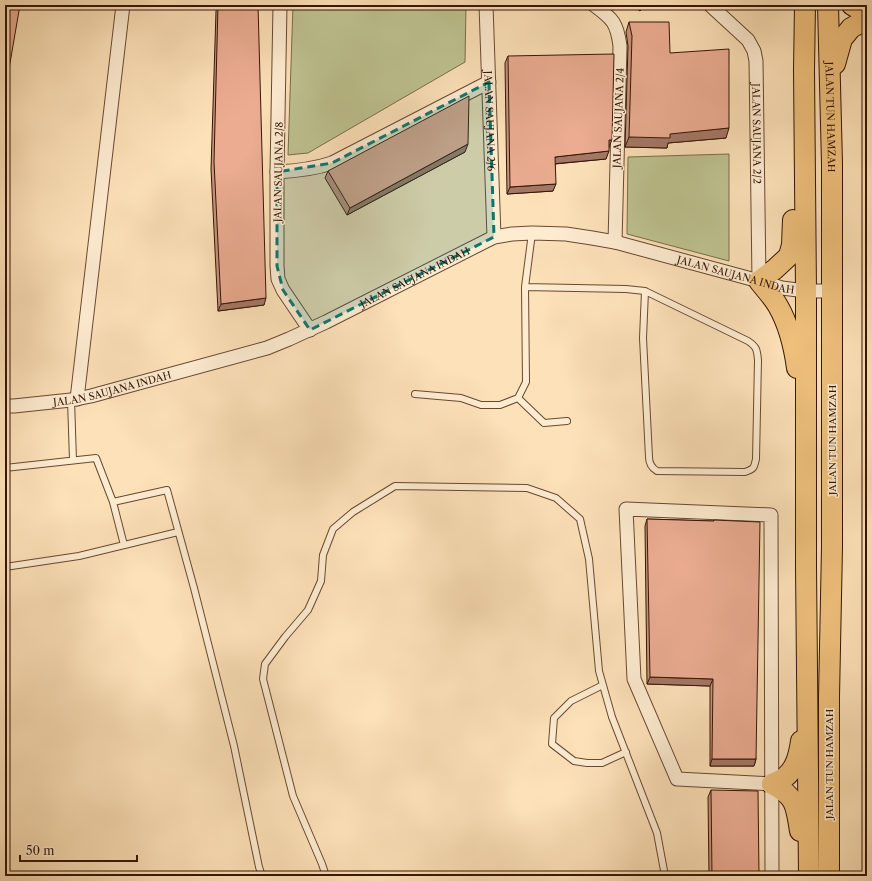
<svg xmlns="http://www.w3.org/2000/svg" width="872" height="881" font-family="'Libre Caslon Text',serif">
	<rect width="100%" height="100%" fill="#fde1b8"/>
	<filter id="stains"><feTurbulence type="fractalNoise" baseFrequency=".005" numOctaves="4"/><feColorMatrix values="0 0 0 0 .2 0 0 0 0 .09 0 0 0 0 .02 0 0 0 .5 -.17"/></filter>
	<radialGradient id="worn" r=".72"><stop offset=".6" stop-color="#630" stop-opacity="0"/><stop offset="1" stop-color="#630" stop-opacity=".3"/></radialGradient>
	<path fill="#bec390" stroke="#7a6c4a" d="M293 5H466L465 62 308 153 288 155Z
		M729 154V261L627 234 628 157Z"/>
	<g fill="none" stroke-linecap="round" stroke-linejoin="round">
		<g stroke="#684832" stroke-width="8">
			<path id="lane" d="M525 287 626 289 645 291 748 341C757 347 757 350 758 360L756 459C754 468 754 469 745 472L657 471C652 468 649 463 649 457L643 338 645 291
				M415 394 461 398 481 405H500L518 398 526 382 525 287 532 233
				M518 398 544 423 567 421
				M71 400 73 460
				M5 468 96 458 113 502 167 490 194 588 234 746 259 867 262 876
				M113 502 124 545
				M5 567 79 556 178 532
				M603 685 571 701 554 718 552 744 574 761 587 763H602L626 752
				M326 876 322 864 293 796 263 679 265 664 285 637 308 610 321 581 323 555 333 529 353 512 395 486 527 488 556 498 580 519 589 559 599 671 612 717 657 833 665 876"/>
		</g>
		<g stroke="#684832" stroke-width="15">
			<g id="street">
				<path d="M280 5 277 172V266L278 279 283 290 310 330"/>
				<path id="s1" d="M486 5 494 237"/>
				<path d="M594 5C613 19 617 23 620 46L615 242"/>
				<path id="s2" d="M710 5 748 40 754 51 756 61 759 281"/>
				<path d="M277 172C296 171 314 169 332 163L489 82"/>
				<path d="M77 399 123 5"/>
				<path id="s3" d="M5 406H14L71 400 91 396 267 348 289 339 326 322 494 237 512 234 532 233 566 234 592 238 615 242 759 281 782 288 806 291H832"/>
				<path d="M772 876 771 515 626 509 634 679 677 779 772 784"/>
			</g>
		</g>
		<g stroke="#361505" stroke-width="22">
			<g id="primary">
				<path d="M805 5 804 70 806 291V567L809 876"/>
				<path id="s4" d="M828 5 832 164V547L829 697V876"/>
				<path d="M852 5 867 14"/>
				<path d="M835 64 842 39 851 28 867 19"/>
				<path d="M793 220 792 245 789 256 775 269 759 281C765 289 773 297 778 306 789 325 794 346 797 368"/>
				<path d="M772 784C776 782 780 781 784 778 796 769 799 755 801 741"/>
				<path d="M772 784C796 796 796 806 800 831"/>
			</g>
		</g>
		<use href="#lane" stroke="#feecd1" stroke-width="6"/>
		<use href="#street" stroke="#feecd1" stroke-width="13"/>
		<use href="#primary" stroke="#eec07c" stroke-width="20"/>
	</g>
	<path fill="#ca947e" stroke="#361505" d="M218 5 264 305 218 311 211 169 216 11Z
		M631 5H645L640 11Z
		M629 22 670 53 726 138 668 143 667 148 625 147 628 46 626 32Z
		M508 56 609 147 606 159 555 164 553 191 507 194 505 63Z
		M465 152 347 215 325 178 328 171Z
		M647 519 714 521V520L756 759 754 766H710V686L647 684 645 526Z
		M711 790 759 876H709L708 797Z"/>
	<path fill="#a47866" stroke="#361505" d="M642 5H645L640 11Z
		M729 128 726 138 668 143 667 148 625 147 629 137Z
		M609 140H612L609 147H606Z
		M468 144 465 152 347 215 350 208Z
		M609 151 606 159 552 164 555 157Z
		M556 184 553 191 507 194 510 187Z
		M266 298 264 305 218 311 221 304Z
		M650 677 713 679 710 686 647 684Z
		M712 759H756L754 766H710Z"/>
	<path fill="#ebac92" stroke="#361505" d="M5 5H20L5 92Z
		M218 5H258L266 298 221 304 214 162Z
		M629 22H669L670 53 729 49V128L670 134V138L629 137 632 36Z
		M614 54 612 140H609V151L555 157 556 184 510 187 508 56Z
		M469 96 468 144 350 208 328 171Z
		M647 519 714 521V520L760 522 756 759H712L713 679 650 677Z
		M711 790 758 791 759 876H712Z"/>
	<path fill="#0f766e" fill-opacity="0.2" stroke="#0f766e" stroke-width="3" stroke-dasharray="8 5" stroke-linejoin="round" d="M489 82 494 237 310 330 283 290 277 266V172L332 163Z"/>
	<g text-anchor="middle" stroke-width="3" stroke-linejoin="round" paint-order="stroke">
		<g font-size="10" fill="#361505" stroke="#feecd1">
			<text dy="4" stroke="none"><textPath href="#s4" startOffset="112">JALAN TUN HAMZAH</textPath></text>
			<text transform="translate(618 118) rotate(-88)" y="4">JALAN SAUJANA 2/4</text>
			<text dy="4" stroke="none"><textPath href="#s1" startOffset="116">JALAN SAUJANA 2/6</textPath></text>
			<text dy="4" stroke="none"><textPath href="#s2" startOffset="147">JALAN SAUJANA 2/2</textPath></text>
			<text transform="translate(278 172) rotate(-89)" y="4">JALAN SAUJANA 2/8</text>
			<text dy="4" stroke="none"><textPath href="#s3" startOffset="769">JALAN SAUJANA INDAH</textPath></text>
			<text dy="4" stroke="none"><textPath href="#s3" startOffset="433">JALAN SAUJANA INDAH</textPath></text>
			<text dy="4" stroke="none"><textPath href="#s3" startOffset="109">JALAN SAUJANA INDAH</textPath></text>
			<text transform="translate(832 440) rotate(-90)" y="4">JALAN TUN HAMZAH</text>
			<text transform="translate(829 764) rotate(-90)" y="4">JALAN TUN HAMZAH</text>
		</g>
	</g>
	<rect width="872" height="881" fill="none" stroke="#fde1b8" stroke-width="20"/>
	<rect x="6" y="6" width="860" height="869" fill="none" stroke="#361505" stroke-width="2"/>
	<rect x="10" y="10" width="852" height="861" fill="none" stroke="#361505"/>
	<path d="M20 855v6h117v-6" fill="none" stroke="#361505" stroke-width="2"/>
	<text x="26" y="855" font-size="12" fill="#361505" stroke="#feecd1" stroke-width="3" paint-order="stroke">50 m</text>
	<rect width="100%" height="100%" filter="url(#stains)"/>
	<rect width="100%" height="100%" fill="url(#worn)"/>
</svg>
